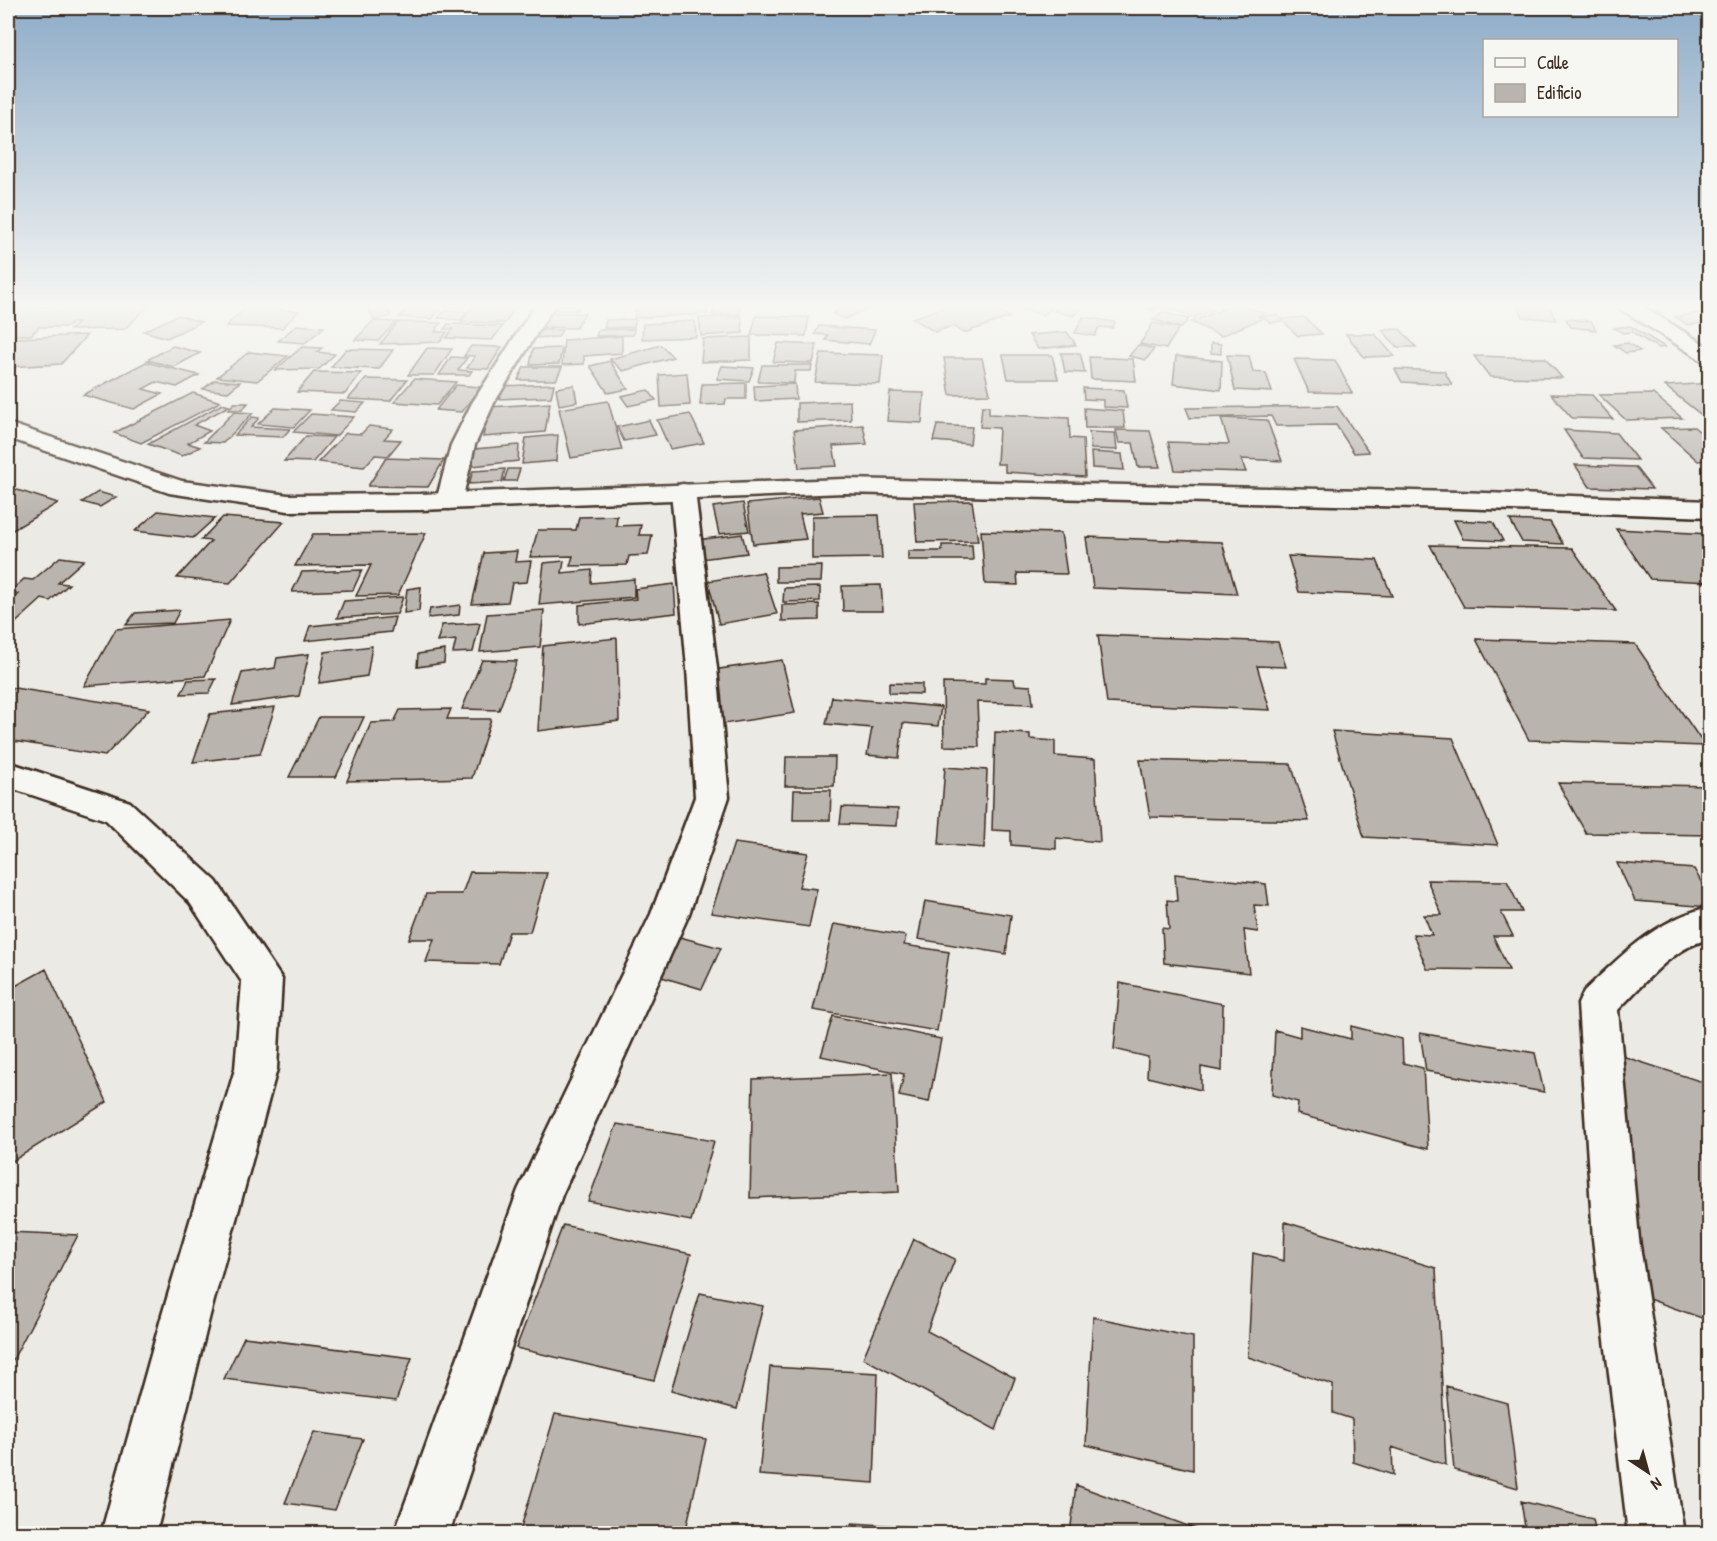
<svg xmlns="http://www.w3.org/2000/svg" width="1717" height="1541" font-family="'Patrick Hand',sans-serif">
	<rect width="100%" height="100%" fill="#ebeae5"/>
	<filter id="ink" filterUnits="userSpaceOnUse"><feTurbulence type="fractalNoise" baseFrequency=".0167" numOctaves="2"/><feDisplacementMap in="SourceGraphic" scale="12" xChannelSelector="R" yChannelSelector="G"/><feConvolveMatrix kernelMatrix="1 2 1 2 8 2 1 2 1" color-interpolation-filters="sRGB"/></filter>
	<g filter="url(#ink)">
		<path fill="#bab4ae" stroke="#3b2a1e" stroke-width="1.5" d="M386 304 391 316 374 320 368 307Z
			M411 304H445L432 319 399 317Z
			M474 304H517L505 323 461 322Z
			M552 304H579L577 310H550Z
			M636 304H707V314L634 318Z
			M712 304H739L740 314 713 315Z
			M854 304H880L845 319 832 313Z
			M955 304H985L1010 317 964 333 953 326 935 332 912 318Z
			M1025 304H1037L1053 308 1043 315 1019 308Z
			M1063 304H1077L1084 305 1073 316 1054 311Z
			M1137 304H1208L1203 305 1213 310 1193 318 1165 305 1152 310Z
			M1236 304 1265 313 1258 316 1263 318 1221 336 1191 322Z
			M1517 304 1549 306 1556 320 1523 317Z
			M149 305 125 329 70 330 78 323H72L68 327H39L31 335H8V329L14 323 8 324 11 317H8V313L14 307Z
			M244 309 299 311 282 328 226 326Z
			M445 311 467 312 460 320 438 318Z
			M1162 312 1189 319 1181 328 1153 320Z
			M550 313H585L576 328 541 327Z
			M1700 313 1710 319V322L1688 325 1675 317Z
			M178 315 201 322 167 338 144 331Z
			M1277 315 1282 319 1304 317 1322 334 1298 336 1283 321 1270 323 1263 316Z
			M741 316 743 333 701 336 699 318Z
			M756 316 809 317 806 336 751 335Z
			M1083 317 1115 322 1112 328 1099 327 1095 336 1075 333Z
			M636 319 634 327 604 328 606 320Z
			M1566 319 1591 321 1596 330 1571 327Z
			M373 321 396 322 378 341 355 340Z
			M695 321 696 337 642 339 643 324Z
			M398 322 441 323 435 332H447L440 342 380 344Z
			M1153 323 1179 328 1166 349 1140 344Z
			M448 324 503 326 492 340 446 338 453 329H444Z
			M297 325 324 327 305 343 278 341Z
			M819 326 875 330 869 344 825 340 828 335 815 334Z
			M1630 326 1665 347 1658 348 1632 332 1623 333 1614 328Z
			M634 329 633 335 596 336 598 330Z
			M1400 329 1416 347H1397L1382 330Z
			M533 330H562L558 337 529 338Z
			M1067 332 1076 345 1038 349 1029 335Z
			M1346 334H1375L1394 356 1364 357Z
			M87 335 61 364 8 367V347L16 338Z
			M622 336V353L584 356V364L562 365 564 340Z
			M751 337V360L701 362 703 339Z
			M778 343 817 345 813 363 773 362Z
			M1211 343 1221 344V354L1211 353Z
			M1628 343 1640 351 1626 353 1614 345Z
			M661 345 673 357 623 371 610 359Z
			M1138 345 1154 349 1146 360 1129 356Z
			M173 346 200 353 174 367 147 360Z
			M471 346 502 347 488 369 467 368 475 356H464Z
			M302 347 322 348 317 352 335 354 319 369 275 370Z
			M427 348 452 349 434 375H408Z
			M562 348 559 364 530 365 533 349Z
			M346 349 393 350 379 369 331 367Z
			M249 352 288 356 257 381 217 377Z
			M821 353 883 355 880 384 815 382Z
			M1061 353H1080L1085 373 1065 372Z
			M1003 355H1052L1058 379H1008Z
			M1227 355 1249 356 1253 372 1266 373 1272 392 1235 390Z
			M1176 356 1222 361 1221 390 1173 384Z
			M1474 356 1545 358 1562 378 1490 377Z
			M451 357 467 358 458 370 472 371 469 375H439Z
			M1089 357 1133 359 1136 381 1091 379Z
			M944 358H982L990 394 950 395Z
			M1294 359 1335 360 1352 393 1309 392Z
			M610 361 628 389 608 393 590 366Z
			M146 362 199 375 177 387 156 382 143 389 162 394 134 409 83 395Z
			M762 365H812L811 371H795L794 383 758 382Z
			M722 366 754 368 749 381 717 379Z
			M524 367H562L556 380H518Z
			M1395 369 1444 371 1452 385 1402 382Z
			M314 372 361 373 345 394 297 392Z
			M687 373 690 405 661 407 659 375Z
			M366 379 407 380 390 401 348 399Z
			M414 379 456 382 437 405 394 402Z
			M215 380 240 382 228 392 203 389Z
			M746 383V399H726L725 404 700 405 702 384Z
			M1710 383 1709 421 1665 386Z
			M554 384 551 397 495 399 499 386Z
			M795 384 796 399 755 401 754 386Z
			M456 385 480 387 462 412 436 410Z
			M574 385 577 402 559 405 556 388Z
			M1083 388 1124 390 1127 408 1103 407V400L1084 399Z
			M648 390 656 400 628 406 621 396Z
			M890 392 924 393 922 423 887 421Z
			M193 393 220 402 141 443 114 433Z
			M1551 394 1592 395 1613 419 1572 418Z
			M1653 394 1682 418 1626 420 1599 395Z
			M340 401 365 403 356 412 331 410Z
			M608 401 622 450 571 458 559 409Z
			M850 401 851 420 797 422V403Z
			M234 403H248L242 410H228Z
			M550 403 545 432 483 437 489 407Z
			M222 404 229 406 194 425 210 431 188 443 200 447 182 456 148 444Z
			M982 406H989V414L1069 418 1070 438 1083 439 1085 477 1005 472V464H997L999 428 980 427Z
			M1337 406 1369 452 1354 453 1336 425 1276 426 1271 416 1190 418 1186 408Z
			M275 408 310 410 294 427 258 424Z
			M1084 408 1123 411 1125 428H1085Z
			M234 412 253 413 223 443 204 442Z
			M311 414 354 417 336 436 293 432Z
			M690 414 704 443 670 449 657 420Z
			M252 417 259 418 251 427 290 429 283 437 235 435Z
			M1221 418 1267 420 1282 461 1241 459 1246 472 1175 470 1168 442 1229 444Z
			M649 420 656 435 624 441 617 427Z
			M863 425 867 444 833 446 837 466 799 468 794 430Z
			M937 425 972 427 970 444 933 441Z
			M369 426 393 429 384 439 401 440 388 456 375 455 364 467 318 462 346 433 361 434Z
			M1694 427 1710 440V460L1698 461 1661 428Z
			M1116 430 1150 431 1160 467H1138L1133 443H1119Z
			M1564 430 1616 433 1637 460 1583 458Z
			M1089 432 1115 433 1117 450 1091 449Z
			M558 435 556 461 522 464 526 438Z
			M306 436 334 437 313 462 284 461Z
			M519 445 518 461 473 466 474 449Z
			M1091 452 1122 454 1124 470 1092 468Z
			M386 458 444 460 428 487 368 486Z
			M1575 465 1635 467 1652 489 1590 487Z
			M505 469 502 482 469 484 473 471Z
			M508 469H520L516 481H504Z
			M8 487 58 503 8 533Z
			M98 492 116 497 100 507 82 502Z
			M819 497 823 512 800 514 806 539 753 544 747 504Z
			M972 501 978 541 917 542 914 502Z
			M743 503 749 531 719 534 713 507Z
			M158 511 215 518 193 538 135 531Z
			M879 515 882 558 812 559V516Z
			M617 516 616 526 641 525 639 535H652L648 555 629 556 627 565 570 566 573 556 530 557 538 530H576L579 517Z
			M223 517 284 522 230 583 177 578 211 541 201 540Z
			M1454 520 1493 522 1503 541 1463 539Z
			M1510 520 1550 522 1563 544 1522 542Z
			M1616 529 1710 534V582L1650 579Z
			M981 531 1061 533 1067 574 1017 573 1018 585 985 584Z
			M426 533 398 595 356 596 371 565 295 566 313 534Z
			M742 534 747 553 701 559 697 540Z
			M1086 537 1222 542 1237 594 1093 588Z
			M942 545H972L973 560H908V551H942Z
			M1430 545 1572 548 1616 611 1464 607Z
			M517 551 515 562 531 561 527 582 512 583 508 602 472 604 484 553Z
			M1288 556 1377 560 1392 596 1299 592Z
			M60 557 84 560 58 583 69 584 50 601 42 599 11 627H8V604L18 594 8 593 24 579 33 580Z
			M564 561 562 573 592 570 591 583 634 579V597L539 605 544 563Z
			M822 566 821 582H776V567Z
			M362 570 353 590 292 592 302 572Z
			M763 572 777 614 719 624 708 581Z
			M674 584 676 613 579 624V605L636 599 635 589Z
			M881 585 883 611H843L842 586Z
			M421 587 419 611 404 613 407 589Z
			M820 587V601L783 602 784 588Z
			M403 597 397 614 337 618 344 601Z
			M819 604V620L782 621V605Z
			M460 605 459 615 428 618 430 609Z
			M180 610 173 623 126 625 135 613Z
			M544 610 540 647 480 652 487 614Z
			M395 617 391 632 305 641 310 626Z
			M230 620 205 676 84 686 116 629Z
			M480 623 473 652 453 653 456 640 437 642 442 625Z
			M1098 635 1278 642 1286 667 1257 666 1270 710 1107 703Z
			M617 638 619 721 538 731 543 646Z
			M1476 639 1635 644 1705 746 1529 740Z
			M372 646 367 676 319 683 325 652Z
			M445 650 444 663 417 667 418 654Z
			M309 654 299 696 232 705 242 673 275 668 277 658Z
			M482 660 517 661 499 710 462 709Z
			M782 660 795 713 723 724 713 670Z
			M985 678 1014 679 1015 685 1031 686 1033 704 977 702 979 747 944 746 943 683 985 684Z
			M216 679 209 693 181 694 188 680Z
			M889 683 922 684V694L889 693Z
			M8 687 149 709 105 756 8 740Z
			M832 697 941 707 938 726 903 723 899 758 867 755 872 728 826 724Z
			M275 707 260 754 193 762 210 714Z
			M451 709 447 719H491L472 778 347 781 371 723 394 722 400 710Z
			M319 717H364L336 777H289Z
			M1332 731 1453 738 1498 845 1364 837Z
			M995 732 1030 734V739L1055 741V756L1095 759 1100 842 1056 838V849L1011 845V831L992 830Z
			M786 757H835L834 786H785Z
			M1140 760 1291 764 1309 821 1150 817Z
			M945 767 987 770 984 848 939 844Z
			M1558 783 1710 786V835L1586 833Z
			M794 790H831L830 820H793Z
			M842 807 898 809 897 826 840 824Z
			M734 843 808 853 799 887 817 889 809 927 711 913Z
			M1617 863 1694 869 1710 898V907L1635 901Z
			M470 872 547 873 530 932H509L499 964 426 962 434 939H409L426 894H462Z
			M1175 874 1266 884 1269 906 1254 905 1258 932 1244 930 1249 973 1164 963 1162 928 1169 929 1167 900 1177 901Z
			M1427 880 1507 881 1522 912H1501L1513 936H1493L1509 970 1427 969 1413 934 1432 935 1424 915H1442Z
			M925 901 1011 915 1006 954 918 939Z
			M834 924 906 936 904 945 949 952 937 1031 813 1010Z
			M676 936 721 948 702 989 655 975Z
			M46 969 107 1102 8 1164V990Z
			M1120 983 1223 1004 1222 1071 1201 1067V1090L1147 1077 1148 1057 1114 1049Z
			M833 1016 941 1039 929 1102 899 1096 904 1074 821 1056Z
			M1300 1026 1351 1039V1026L1402 1039 1403 1063 1423 1068 1428 1149 1297 1114 1298 1102 1272 1095 1275 1030 1300 1037Z
			M1420 1033 1535 1053 1544 1092 1426 1071Z
			M1622 1056 1706 1083 1710 1104V1321L1646 1298Z
			M892 1073 899 1192 750 1198 753 1079Z
			M617 1124 714 1141 691 1221 588 1201Z
			M1285 1222 1436 1268 1446 1465 1392 1447 1393 1475 1353 1462 1352 1419 1333 1413V1385L1248 1357 1253 1253 1284 1261Z
			M563 1225 691 1254 654 1380 516 1348Z
			M8 1232 78 1235 8 1369Z
			M914 1239 955 1259 927 1331 1015 1378 996 1430 863 1358Z
			M700 1293 763 1306 737 1409 671 1391Z
			M1093 1317 1193 1337V1470L1086 1445Z
			M244 1337 412 1358 396 1401 224 1379Z
			M770 1367 878 1373 874 1483 759 1475Z
			M1446 1386 1507 1403 1518 1488 1454 1470Z
			M555 1414 706 1439 685 1534H519Z
			M314 1432 363 1439 335 1510 285 1503Z
			M1076 1485 1210 1534H1070Z
			M1521 1501 1593 1519 1596 1534H1526Z
			M852 1523 992 1532V1534H852Z"/>
		<g fill="none" stroke-linecap="round" stroke-linejoin="round">
			<g stroke="#3b2a1e" stroke-width="5">
				<path id="minor" d="M536 304H555L494 403 475 445 462 501 458 506 449 509 440 506 436 501 451 445 472 403Z
					M1617 304H1639L1710 348V363L1703 361 1619 308Z
					M683 484 692 486 695 491 717 668 729 797 689 914 562 1195 449 1534H394L518 1190 651 914 695 797 687 668 671 491 674 486Z
					M8 762 130 802 216 881 282 979 277 1069 210 1315 156 1534H101L162 1315 235 1069 242 982 190 903 106 820 8 787Z
					M1710 907V939C1672 947 1644 984 1618 1010L1639 1239 1684 1534H1628L1593 1239 1578 1004 1584 991C1622 955 1656 919 1710 907Z"/>
			</g>
			<g stroke="#3b2a1e" stroke-width="5">
				<path id="tertiary" d="M8 423 182 481 288 495 420 494 844 479 1458 492 1710 501V517L1458 508 844 493 420 510 288 511 169 493 8 438Z"/>
			</g>
			<use href="#minor" fill="#f6f6f2" fill-rule="evenodd"/>
			<use href="#tertiary" fill="#f6f6f2" fill-rule="evenodd"/>
		</g>
	</g>
	<linearGradient id="sky" x2="0" y2="1"><stop stop-color="#8eacc8"/><stop offset="0.59" stop-color="#f6f6f3"/><stop offset="1" stop-color="#f6f6f3" stop-opacity="0"/></linearGradient>
	<rect width="1717" height="519" fill="url(#sky)"/>
	<rect width="1717" height="1541" fill="none" stroke="#f6f6f2" stroke-width="30"/>
	<rect x="15" y="15" width="1687" height="1511" fill="none" stroke="#3b2a1e" stroke-width="2" filter="url(#ink)"/>
	<rect x="1483" y="39" width="195" height="78" fill="#f6f6f2" stroke="#aba49d" stroke-width="1.5"/>
	<rect x="1495" y="58" width="30" height="9" fill="#f6f6f2" stroke="#aba49d" stroke-width="1.5"/>
	<text x="1537" y="69" font-size="18" fill="#3b2a1e">Calle</text>
	<rect x="1495" y="84" width="30" height="18" fill="#bab4ae" stroke="#aba49d" stroke-width="1.5"/>
	<text x="1537" y="99" font-size="18" fill="#3b2a1e">Edificio</text>
	<g transform="translate(1648 1472) rotate(144)" stroke="#f6f6f2" stroke-width="4.5" paint-order="stroke">
	<path d="M0-4.5L10 22L0 15L-10 22Z" fill="#3b2a1e"/>
	<text y="-9" font-size="16" font-weight="bold" text-anchor="middle" fill="#3b2a1e">N</text>
	</g>
</svg>
